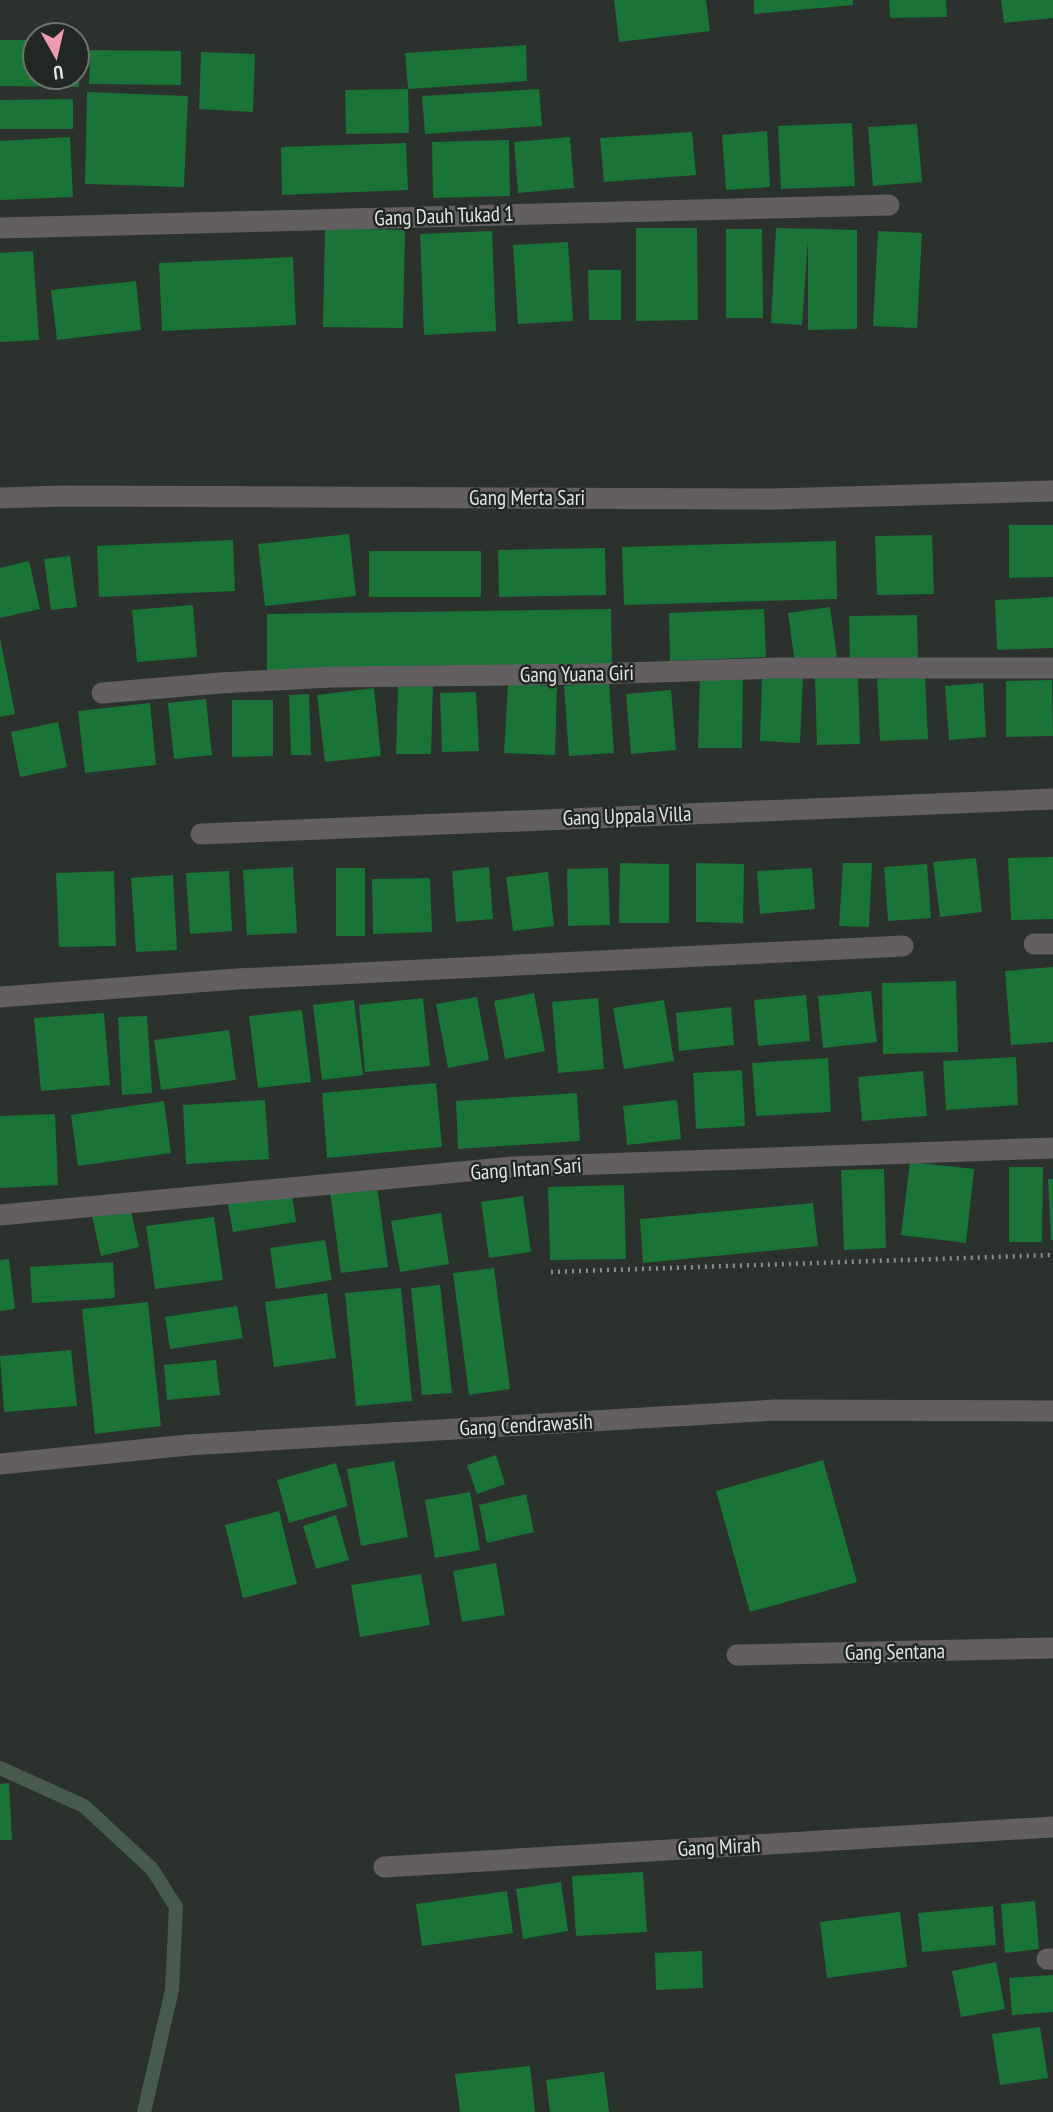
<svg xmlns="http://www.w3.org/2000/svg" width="1053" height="2112" font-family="'PT Sans Narrow',sans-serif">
	<rect width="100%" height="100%" fill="#2b312c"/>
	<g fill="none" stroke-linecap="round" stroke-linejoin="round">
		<path stroke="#475a4c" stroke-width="14" d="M0 1768 84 1806 152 1869 176 1907 172 1990 144 2112"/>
	</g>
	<path fill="#1a7337" d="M614 0H706L710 31 619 42Z
		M754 0H853V5L754 14Z
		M889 0H946L947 17 890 18Z
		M1001 0H1053V18L1004 23Z
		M0 40H35V77H77V40H80L79 87 0 86Z
		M526 45 527 81 408 89 405 53Z
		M90 50 181 51V85L89 84Z
		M201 52 255 54 253 112 199 109Z
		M408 89 409 133 346 134 345 90Z
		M539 89 542 126 425 134 422 96Z
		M87 92 188 96 184 187 85 184Z
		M73 99V129H0V100Z
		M852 123 855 186 781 189 778 126Z
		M917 124 922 182 873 186 868 127Z
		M767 131 770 187 726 190 722 135Z
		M692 132 696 175 604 182 600 138Z
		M70 137 73 197 0 200V141Z
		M570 137 574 188 518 193 514 142Z
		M509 140 510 196 433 198 432 142Z
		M406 143 408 190 282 195 281 147Z
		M325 228 405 230 403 328 323 327Z
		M636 228H697L698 320 636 321Z
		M776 228 857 230V329L808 330V240L802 325 771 323Z
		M726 229H762L763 318H726Z
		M492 231 496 331 424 335 420 234Z
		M878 231 922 233 917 328 873 326Z
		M568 242 573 321 518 324 513 245Z
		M33 251 39 340 0 342V253Z
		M293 257 296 325 162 331 159 263Z
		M588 270H621V320H589Z
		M136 281 141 330 57 340 51 290Z
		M1009 525H1053V577L1009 578Z
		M349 534 356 596 265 606 258 544Z
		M932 535 934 594 877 595 875 536Z
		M233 540 235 591 99 597 97 546Z
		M836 541 837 599 624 605 622 547Z
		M605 548 606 595 499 597 498 550Z
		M369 551H481V597H369Z
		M70 556 77 607 51 610 44 559Z
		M29 561 40 609 0 618V568Z
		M1053 597V648L997 650 995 600Z
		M193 605 197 657 137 662 132 610Z
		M830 607 837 657 795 663 788 613Z
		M611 609 612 667 267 671V614Z
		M764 609 766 657 670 661 669 613Z
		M917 615 918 661 850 662 849 616Z
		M0 638 15 714 0 717Z
		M743 675 742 748H698L700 676Z
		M925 676 928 739 880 741 877 679Z
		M762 677 803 678 800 743 760 741Z
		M858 677 860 744 817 745 815 678Z
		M1052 680 1053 736 1006 737V681Z
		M609 682 614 753 569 756 564 686Z
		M983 683 986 737 949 740 945 686Z
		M508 684 557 686 555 755 504 753Z
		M398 685H433L431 754H396Z
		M374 688 381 756 325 762 317 695Z
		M671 690 676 750 631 754 626 694Z
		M476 692 479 751 442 752 440 693Z
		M309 694 311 755H291L289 695Z
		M206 699 212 755 174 759 168 703Z
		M232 700H273V756L232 757Z
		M150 703 156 765 85 773 78 711Z
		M58 722 67 767 20 777 11 732Z
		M1053 857V919L1011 920 1008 858Z
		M976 858 982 912 940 917 933 862Z
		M620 863 669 864V923H619Z
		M696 863 744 864 743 923 696 922Z
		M843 863H872L869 927 839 926Z
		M927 864 931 918 888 921 884 867Z
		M293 867 297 933 247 935 243 870Z
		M489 867 493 919 456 922 452 871Z
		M336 868H365V936H336Z
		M608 868 610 925 568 926 567 869Z
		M812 868 815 909 760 914 757 871Z
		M114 871 116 946 59 947 56 873Z
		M229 871 232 931 190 934 186 873Z
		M548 872 554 926 513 931 506 877Z
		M173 875 177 950 136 952 131 878Z
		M430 878 432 932 373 934 372 879Z
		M1053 967V1042L1011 1045 1005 971Z
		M956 981 958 1052 883 1054 882 983Z
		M871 991 877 1042 823 1048 818 996Z
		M534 993 545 1051 505 1059 494 1001Z
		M806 995 810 1041 758 1046 754 1000Z
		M477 997 489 1060 448 1068 436 1004Z
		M423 998 430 1066 365 1072 359 1005Z
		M598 998 604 1069 558 1073 552 1002Z
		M354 1000 363 1075 322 1080 313 1005Z
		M664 1000 674 1061 624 1069 613 1008Z
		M731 1007 734 1045 679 1051 676 1013Z
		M302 1010 311 1082 258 1088 249 1016Z
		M104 1013 110 1085 41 1091 34 1018Z
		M147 1016 152 1093 122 1095 118 1017Z
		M229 1030 236 1080 161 1090 154 1040Z
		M1016 1057 1018 1105 946 1110 943 1061Z
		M828 1058 831 1112 756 1116 752 1063Z
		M742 1070 745 1126 696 1129 693 1073Z
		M923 1071 927 1116 862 1121 858 1077Z
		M436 1083 442 1147 327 1158 322 1093Z
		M577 1093 580 1141 458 1149 456 1101Z
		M265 1100 269 1159 186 1164 183 1105Z
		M677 1100 681 1139 627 1145 623 1106Z
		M164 1101 171 1153 78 1166 71 1115Z
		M55 1114 58 1185 0 1188V1116Z
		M910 1162 974 1169 966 1243 901 1235Z
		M1009 1167H1043L1042 1242H1009Z
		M884 1169 886 1248 844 1250 841 1170Z
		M1048 1179H1053V1240H1051Z
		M377 1185 388 1267 341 1273 330 1191Z
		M624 1185 626 1259 550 1260 548 1187Z
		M291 1189 296 1222 233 1232 227 1199Z
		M523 1196 531 1252 489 1258 481 1202Z
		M813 1203 818 1246 643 1263 640 1219Z
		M130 1208 139 1247 101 1256 92 1216Z
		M441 1213 449 1264 400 1272 391 1221Z
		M214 1217 223 1280 155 1289 146 1226Z
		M325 1240 332 1280 276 1289 270 1248Z
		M9 1259 15 1309 0 1311V1260Z
		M113 1262 115 1298 32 1303 30 1267Z
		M494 1268 510 1389 469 1395 453 1273Z
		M440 1285 452 1393 422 1395 411 1288Z
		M401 1288 412 1401 356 1406 345 1293Z
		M327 1293 336 1358 274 1367 265 1302Z
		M148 1302 161 1426 95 1434 82 1309Z
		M237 1306 243 1338 170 1349 165 1317Z
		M71 1350 77 1406 4 1412 0 1356Z
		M216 1360 220 1395 167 1400 164 1365Z
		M496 1455 505 1484 477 1494 467 1465Z
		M823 1460 857 1582 750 1612 716 1491Z
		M394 1461 408 1537 361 1546 347 1469Z
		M336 1463 348 1506 289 1523 277 1480Z
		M470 1492 480 1550 435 1558 425 1500Z
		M526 1494 534 1532 487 1543 479 1505Z
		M279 1511 297 1584 243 1598 225 1525Z
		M336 1515 349 1560 316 1569 303 1526Z
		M496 1563 505 1615 462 1622 453 1571Z
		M421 1574 430 1625 360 1637 351 1585Z
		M9 1783 12 1840H0V1784Z
		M643 1872 647 1932 576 1936 572 1876Z
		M561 1882 568 1931 523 1939 516 1889Z
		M507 1891 513 1933 422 1946 416 1904Z
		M1035 1901 1039 1949 1005 1953 1001 1904Z
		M993 1906 996 1945 922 1952 918 1913Z
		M900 1912 907 1967 827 1978 820 1922Z
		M702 1951 703 1988 656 1990 655 1953Z
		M996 1962 1005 2009 961 2017 952 1971Z
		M1053 1975V2012L1012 2015 1009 1978Z
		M1040 2027 1048 2078 1000 2085 992 2034Z
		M530 2066 535 2112H460L455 2074Z
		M604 2072 609 2112H550L546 2080Z"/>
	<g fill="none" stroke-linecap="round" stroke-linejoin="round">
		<path stroke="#8a8f8b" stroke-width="4.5" stroke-dasharray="2 5" stroke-linecap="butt" d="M551 1272 1053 1255"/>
		<path stroke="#635f60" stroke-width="21" d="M0 228 889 205
			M0 498 62 496 774 499 1053 491
			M102 693 220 683 331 677 594 674 776 668H1053
			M201 834 1053 799
			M1034 944H1053
			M0 997 237 979 903 946
			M0 1215 513 1167 1053 1148
			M0 1464 188 1445 775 1410 1053 1411
			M737 1655 1053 1648
			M384 1867 1053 1827
			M1047 1959H1053"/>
	</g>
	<g text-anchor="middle" stroke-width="5" stroke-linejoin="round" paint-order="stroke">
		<g font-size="21" fill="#e1e5e1" stroke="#212722">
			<text transform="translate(444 216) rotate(-2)" y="7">Gang Dauh Tukad 1</text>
			<text x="527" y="505">Gang Merta Sari</text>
			<text transform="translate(577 674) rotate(-1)" y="7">Gang Yuana Giri</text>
			<text transform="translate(627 816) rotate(-2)" y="7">Gang Uppala Villa</text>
			<text transform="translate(526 1169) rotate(-4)" y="7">Gang Intan Sari</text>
			<text transform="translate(526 1425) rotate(-3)" y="7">Gang Cendrawasih</text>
			<text transform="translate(895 1652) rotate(-1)" y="7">Gang Sentana</text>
			<text transform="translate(719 1847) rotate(-3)" y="7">Gang Mirah</text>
		</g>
	</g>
	<g transform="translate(56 56) rotate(172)"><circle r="33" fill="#212722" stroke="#6e736e" stroke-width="2"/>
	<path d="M0-5L12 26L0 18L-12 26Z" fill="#f09ab4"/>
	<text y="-10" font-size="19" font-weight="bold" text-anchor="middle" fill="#e1e5e1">U</text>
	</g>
</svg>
